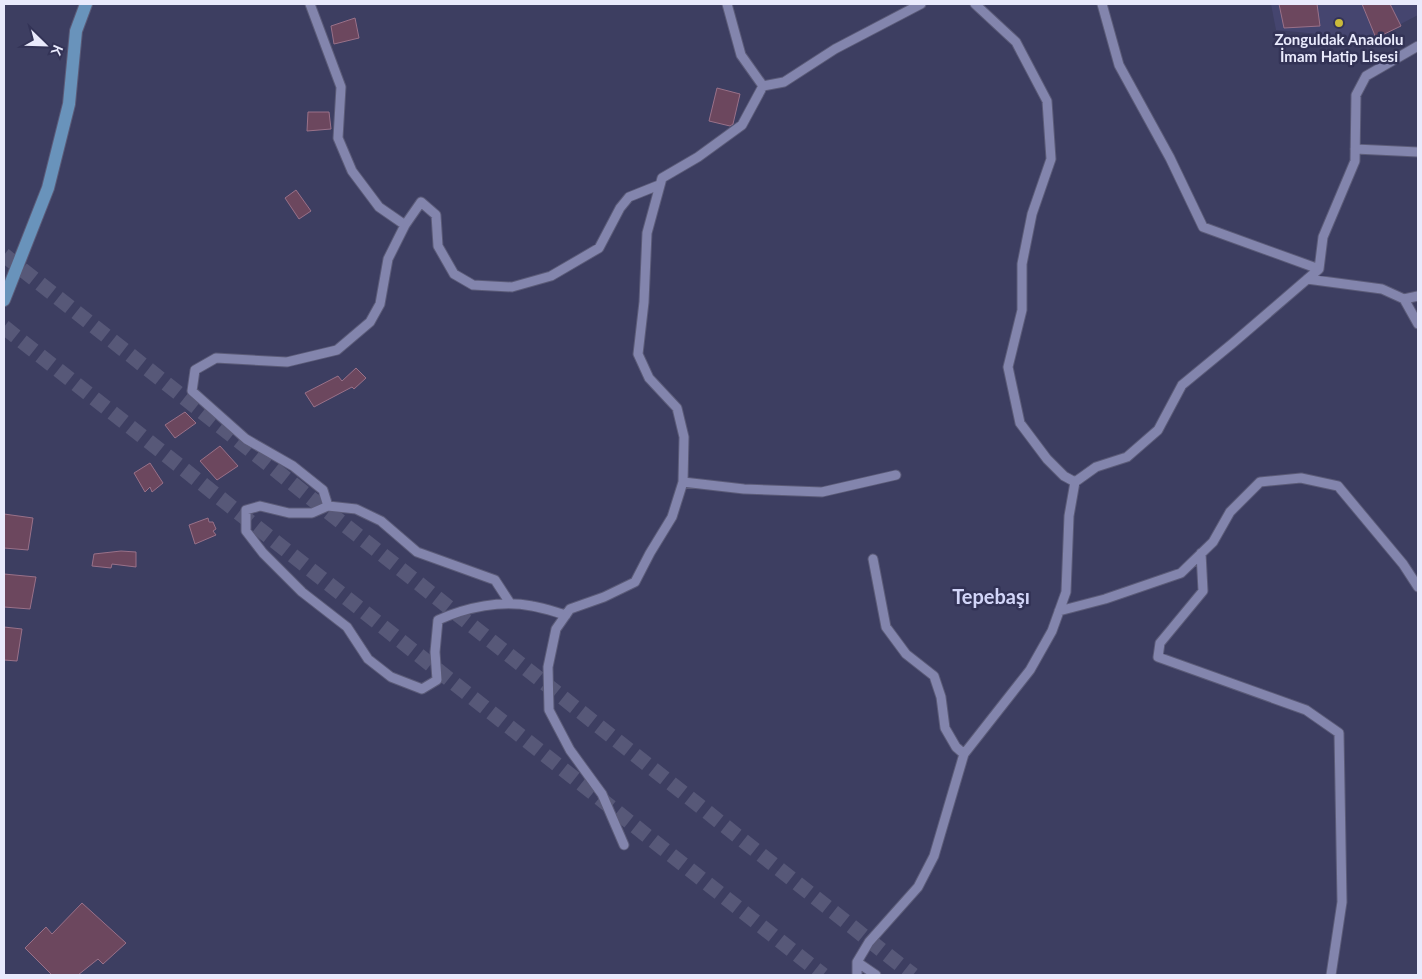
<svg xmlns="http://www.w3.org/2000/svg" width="1422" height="979" font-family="Lato,sans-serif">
	<rect width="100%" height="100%" fill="#3d3e61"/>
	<path fill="#45456f" d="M1271 4H1418V15L1372 39 1276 30Z"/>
	<path fill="#6c475e" stroke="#997189" d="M1279 4H1317L1320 26 1284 28Z
		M1362 4H1390L1401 26 1376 38Z
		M355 18 359 38 334 44 331 26Z
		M717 88 740 94 733 124 730 126 709 121Z
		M308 112H329L331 129 307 131Z
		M296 190 311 211 299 219 285 198Z
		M356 368 366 378 354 389 352 387 314 407 305 393 338 376 342 381Z
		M185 412 196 423 175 438 165 425Z
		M220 446 238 466 217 480 200 461Z
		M150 463 163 483 152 492 150 487 145 492 134 473Z
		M4 514 33 518 28 550 4 548Z
		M208 518 209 522H213L216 529 213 531 216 535 195 544 189 525Z
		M121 551 136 552V567L112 564 111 568 92 566 94 554Z
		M4 574 36 577 30 609 4 607Z
		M4 627 22 629 17 661 4 660Z
		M82 903 126 943 103 964 98 959 78 975H52L25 948 46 927 52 934Z"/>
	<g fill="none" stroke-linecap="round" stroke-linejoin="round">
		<path stroke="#575878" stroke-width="15" stroke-dasharray="15 8" stroke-linecap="butt" d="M4 255 913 975
			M4 327 823 975"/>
		<g stroke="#5b5b78" stroke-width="11">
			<path id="street" d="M310 4 341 87 338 138 352 171 379 207 405 225
				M727 4 741 55 763 86 784 82 835 49 921 4
				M975 4 1016 42 1047 101 1051 159 1032 214 1022 264V310L1008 367 1020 423 1047 459 1064 476 1075 482
				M1102 4 1119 65 1170 158 1203 227 1319 269
				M1355 149 1418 152
				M1307 279 1382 289 1404 299 1418 324
				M1404 299 1418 296
				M683 482 744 489 822 492 896 475
				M328 506 356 509 381 521 417 552 495 580 510 603
				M1201 553 1203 591 1160 643 1158 657 1306 710 1339 733 1342 902 1331 975
				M873 559 886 627 906 654 934 676 941 697 945 728 956 747 964 754
				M1059 611 1105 599 1181 573 1213 542 1230 512 1260 482 1301 478 1338 486 1403 564 1418 587
				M566 615C555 612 544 608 532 606 501 600 467 607 438 620L435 652 437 680 422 689 391 677 368 659 347 627 302 592 263 553 246 531V510L260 506 289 513H312L328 506 323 490 293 466 246 439 192 391 195 370 216 358 287 362 337 350 370 322 380 304 388 259 405 225 421 202 436 215 438 246 454 274 473 285 512 287 551 276 599 248 620 208 629 197 659 185
				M624 845 602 794 570 750 549 710 548 667 556 629 570 609 604 597 635 582 650 553 672 517 683 482 684 437 677 408 649 378 638 354 644 302 647 233 662 178 698 157 742 125 763 86
				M857 962 876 975
				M857 975V962L869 942 918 887 934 856 964 754 1030 670 1052 631 1066 592 1069 516 1075 482 1096 467 1127 457 1158 430 1182 385 1233 343 1319 269 1323 237 1355 161 1356 95 1366 76 1418 46"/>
		</g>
		<g stroke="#5b5b78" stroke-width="14">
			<path id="secondary" d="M4 300 48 188 69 104 76 31 86 4"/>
		</g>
		<use href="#street" stroke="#8385ad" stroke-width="9"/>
		<use href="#secondary" stroke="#6993bb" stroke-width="12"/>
	</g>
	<circle fill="#caba3a" stroke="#333356" stroke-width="2" cx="1339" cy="23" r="5"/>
	<g text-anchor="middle" stroke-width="5" stroke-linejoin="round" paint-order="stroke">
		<g font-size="15" font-weight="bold" fill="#e9eafc" stroke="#333356">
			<text x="1339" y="45">Zonguldak Anadolu<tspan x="1339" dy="17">İmam Hatip Lisesi</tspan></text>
		</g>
		<g font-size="20" font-weight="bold" fill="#d2d5f8" stroke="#333356">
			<text x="991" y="604">Tepebaşı</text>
		</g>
	</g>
	<rect width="1422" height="979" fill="none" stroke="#e9eafc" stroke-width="10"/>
	<g transform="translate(45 45) rotate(113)" stroke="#333356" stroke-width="4" paint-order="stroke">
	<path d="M0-4L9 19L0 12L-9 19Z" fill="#e9eafc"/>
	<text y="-8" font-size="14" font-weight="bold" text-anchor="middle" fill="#e9eafc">K</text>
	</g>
</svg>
